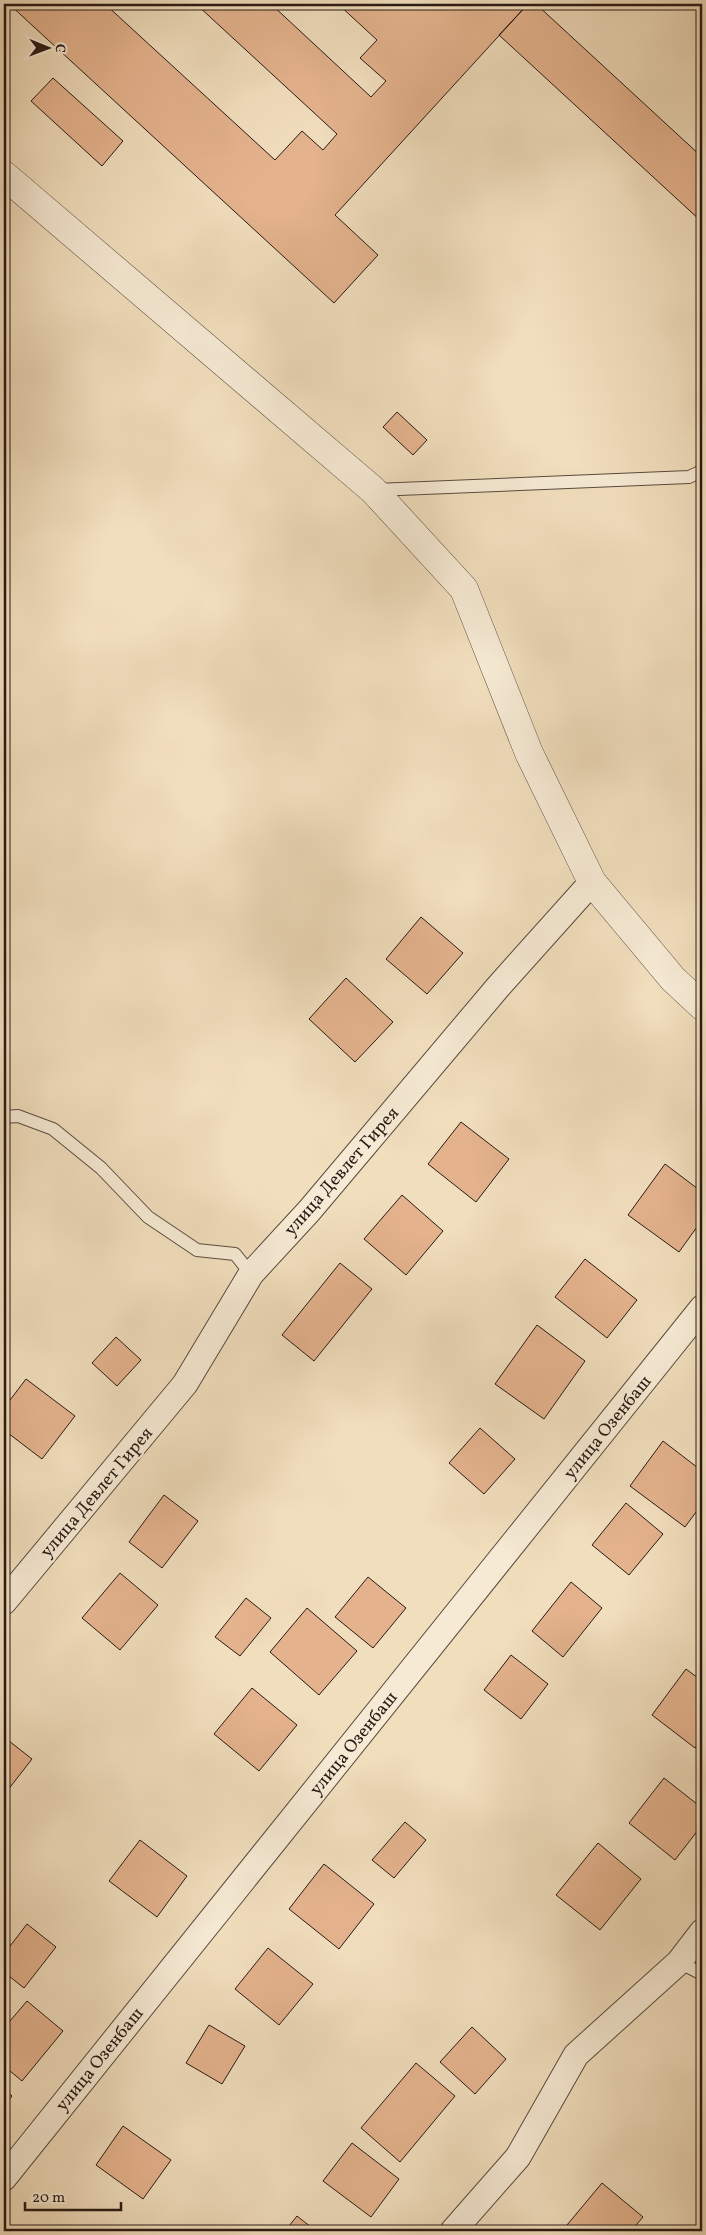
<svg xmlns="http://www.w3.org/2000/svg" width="706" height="2235" font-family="Vollkorn,serif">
	<rect width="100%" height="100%" fill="#f1debd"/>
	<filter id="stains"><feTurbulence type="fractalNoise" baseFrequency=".004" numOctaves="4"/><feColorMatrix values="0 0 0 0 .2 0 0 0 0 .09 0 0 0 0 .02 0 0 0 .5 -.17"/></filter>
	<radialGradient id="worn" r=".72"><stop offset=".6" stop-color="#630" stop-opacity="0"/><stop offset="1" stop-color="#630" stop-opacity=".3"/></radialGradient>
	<path fill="#e4b38e" stroke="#281a14" d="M9 4H105L275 160 302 131 323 150 337 134 196 4H271L371 97 386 81 360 58 377 40 338 4H528L335 215 378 255 334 303Z
		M528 4H536L702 157V222L499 35Z
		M53 78 123 141 102 166 31 101Z
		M397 412 427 440 413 455 383 427Z
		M421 917 463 953 427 994 386 959Z
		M346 978 393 1022 355 1062 309 1019Z
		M461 1122 509 1159 476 1202 428 1164Z
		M665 1164 702 1192V1220L679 1252 628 1215Z
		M402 1195 443 1231 406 1275 364 1239Z
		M585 1259 637 1300 607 1338 555 1297Z
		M340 1263 372 1289 314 1361 282 1335Z
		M537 1325 585 1361 544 1419 495 1384Z
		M116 1337 141 1360 117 1386 92 1363Z
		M26 1379 75 1416 42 1459 4 1430V1408Z
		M480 1428 515 1459 484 1494 449 1463Z
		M663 1441 702 1471V1504L685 1527 630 1486Z
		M164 1495 198 1521 162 1568 129 1542Z
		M626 1503 663 1534 629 1575 592 1545Z
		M120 1573 158 1605 120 1650 82 1618Z
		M368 1577 406 1608 373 1648 335 1617Z
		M571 1582 602 1608 563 1657 532 1631Z
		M246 1598 271 1618 240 1656 215 1637Z
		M307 1608 357 1651 319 1695 270 1652Z
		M511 1655 548 1684 521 1719 484 1690Z
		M686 1669 702 1681V1738L695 1748 652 1715Z
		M252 1688 297 1725 259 1771 214 1734Z
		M4 1737 32 1759 4 1795Z
		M664 1778 702 1808V1825L675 1860 629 1823Z
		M405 1822 426 1840 394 1878 372 1860Z
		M140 1840 187 1876 157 1917 109 1881Z
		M598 1843 641 1879 600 1930 556 1895Z
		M324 1864 374 1904 339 1949 289 1909Z
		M27 1924 56 1947 24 1988 4 1972V1954Z
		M268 1948 313 1984 279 2025 235 1989Z
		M27 2001 63 2031 22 2081 4 2066V2028Z
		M209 2025 245 2046 222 2084 186 2063Z
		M472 2027 506 2059 475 2094 440 2062Z
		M416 2063 455 2096 400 2162 361 2128Z
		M4 2089 12 2096 4 2106Z
		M123 2126 171 2160 143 2199 96 2165Z
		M352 2143 399 2179 371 2217 323 2181Z
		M602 2183 643 2217 631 2231H562Z
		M297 2216 316 2231H285Z"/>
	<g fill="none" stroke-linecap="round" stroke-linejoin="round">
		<g stroke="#5a4b3e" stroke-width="14">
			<path id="service" d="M375 490 689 477 702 471
				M4 1117 18 1116 53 1129 101 1168 148 1217 197 1250 235 1254 251 1274
				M679 1962 702 1974"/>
		</g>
		<g stroke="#5a4b3e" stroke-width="27">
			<path id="minor" d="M4 1602 185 1384 251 1274 309 1211 498 987 592 882
				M4 2178 702 1308
				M453 2231 518 2157 576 2055 679 1962 702 1932"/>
		</g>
		<g stroke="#5a4b3e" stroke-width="29">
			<path id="tertiary" d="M4 175 373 490 464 589 529 753 592 882 673 979 702 1006"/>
		</g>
		<use href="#service" stroke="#f6ead4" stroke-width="12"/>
		<use href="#minor" stroke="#f6ead4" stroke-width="25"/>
		<use href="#tertiary" stroke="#f6ead4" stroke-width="28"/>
	</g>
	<g text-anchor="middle" stroke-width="4.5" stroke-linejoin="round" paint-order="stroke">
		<g font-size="18" fill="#281a14" stroke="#f6ead4">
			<text transform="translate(341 1171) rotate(-49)" y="6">улица Девлет Гирея</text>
			<text transform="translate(607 1427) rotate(-51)" y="6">улица Озенбаш</text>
			<text transform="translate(96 1492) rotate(-50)" y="6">улица Девлет Гирея</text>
			<text transform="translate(353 1743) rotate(-51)" y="6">улица Озенбаш</text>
			<text transform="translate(99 2059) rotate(-51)" y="6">улица Озенбаш</text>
		</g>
	</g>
	<rect width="706" height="2235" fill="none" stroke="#f1debd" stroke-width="20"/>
	<rect x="5" y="5" width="696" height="2225" fill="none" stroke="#281a14" stroke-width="2.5"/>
	<rect x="10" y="10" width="686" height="2215" fill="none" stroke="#281a14"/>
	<g transform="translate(48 48) rotate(91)" stroke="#f6ead4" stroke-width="4" paint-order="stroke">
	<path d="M0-4L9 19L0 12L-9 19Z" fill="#281a14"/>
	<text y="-8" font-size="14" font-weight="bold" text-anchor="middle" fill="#281a14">С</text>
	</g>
	<path d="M25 2202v8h96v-8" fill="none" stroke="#281a14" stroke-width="2.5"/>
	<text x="32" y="2202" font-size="15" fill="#281a14" stroke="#f6ead4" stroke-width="4" paint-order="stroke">20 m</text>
	<rect width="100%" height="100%" filter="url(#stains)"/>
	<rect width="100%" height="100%" fill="url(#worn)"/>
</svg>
